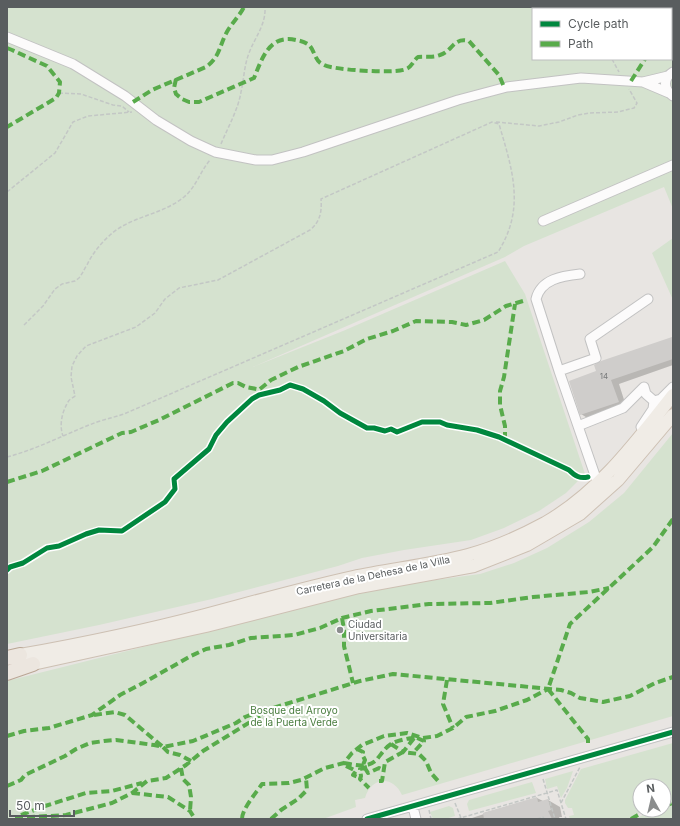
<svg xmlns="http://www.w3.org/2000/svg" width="680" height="826" font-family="Inter,sans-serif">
	<rect width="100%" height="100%" fill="#e8e5e2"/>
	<path fill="#d5e2cf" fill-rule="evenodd" d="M7 7H673V209L664 187 524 246 505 257 253 367 343 331 505 261 525 294 585 474 566 493 539 511 504 528 471 540 404 550 362 558 338 566 212 599 99 625 7 644ZM533 9H671V59H533Z
		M673 238V300L652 253Z
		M673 433V716L402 795C393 775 371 777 365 798L355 800 356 807 323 819H7V681L383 587 480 574 514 563 547 548 589 522 624 493Z
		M673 743V802L664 804V786H640V810H645L628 819H570L569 816 574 815 572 808H568L565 803V800L581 769Z
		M573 771 567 788 561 798 557 786 547 789 545 779Z
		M532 782 536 793 469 811 467 804 469 800Z
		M673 805V819H635L653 810H664V807Z
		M449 806 453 808 455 816 445 819H433L430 812Z"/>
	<path fill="#0003" d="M672 338H673V365L619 384 626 406 589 419 581 414 598 372Z
		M537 798 543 801 548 800 560 807 562 817H559L560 819H469L484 814V813Z"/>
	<path fill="#cfcdcb" d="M672 337 673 340V359L611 380 619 402 580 415 569 381 596 371 594 365 601 361Z
		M537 797 538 802 548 799 551 810 548 811 552 819H484L483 813Z"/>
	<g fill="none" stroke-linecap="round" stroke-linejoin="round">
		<g stroke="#c2c2c2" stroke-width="11">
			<path id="minor" d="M7 37 73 64 125 96 156 120 191 141 215 152 256 160H272L303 152 458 100 507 87 581 78 643 82 668 76
				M673 72C663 78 663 89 673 96
				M643 82 669 93
				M543 221 673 165
				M580 274C562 276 541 279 536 299L559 371 598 484
				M559 371 596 358 590 339 648 299
				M578 426 623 408 644 387 646 394 654 401
				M641 427 653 409 654 401 661 399 673 387
				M413 807 416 819
				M367 819 673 732"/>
		</g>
		<g stroke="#cdc0b3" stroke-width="14">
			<path id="major" d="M20 655C82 644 144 631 205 615 254 602 303 588 353 577 391 569 430 565 468 555 494 548 521 536 545 523 599 492 635 443 673 395
				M33 664 206 626 359 587 474 566 527 545 580 514 618 480 673 415"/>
		</g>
		<g stroke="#baa694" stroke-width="16">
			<path id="highway" d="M7 658 20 655
				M7 673 33 664"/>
		</g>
		<path stroke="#c3c7c5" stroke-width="1.5" stroke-dasharray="4 2" stroke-linecap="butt" d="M609 7 610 9
			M612 59 619 72
			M59 93 81 94 113 105 122 106 129 112
			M496 122 539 126 559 122 578 115 590 113 618 112 634 108 637 103 629 89
			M221 144C228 127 238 110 241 92 244 79 244 66 249 53 255 37 266 25 265 7
			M7 192 55 153 73 122 88 116 132 112
			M24 325 43 306 55 289 62 284 75 281 79 278C83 273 84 269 87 265 92 254 101 243 110 235 131 216 162 215 184 197 196 187 200 172 210 160
			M7 457C38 449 67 433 97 422 106 419 115 417 124 414L498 252C526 208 512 169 499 124L492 122 321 199C322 212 320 222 310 230L218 280 179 288 165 299 155 313 136 327 86 346 77 356 72 366 71 377 75 396C73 398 69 399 68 402 62 412 59 425 63 436
			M543 779 555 819
			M455 803 461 818
			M561 803 580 767
			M429 810 431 819
			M457 819 557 790 566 819
			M537 819 543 817 544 819"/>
		<use href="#minor" stroke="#fcfbfb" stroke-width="9"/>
		<use href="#major" stroke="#f0ece6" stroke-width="12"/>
		<use href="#highway" stroke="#ece6df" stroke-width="14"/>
		<path stroke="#58ab4b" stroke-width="4" stroke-dasharray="8 4" stroke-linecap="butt" d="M634 7 636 9
			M671 41H673
			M7 48 12 50 47 66 60 82 59 93 56 98 7 127
			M176 79 174 88 176 94 182 99 189 102H199L254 78C262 59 269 34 296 40 301 41 306 42 310 46 315 52 315 62 324 65 334 70 396 74 406 69 412 67 413 61 418 57 425 56 433 58 440 55 453 51 453 37 469 41L499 75 504 87
			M631 81 645 59
			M133 102 152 90 206 67C221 56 219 45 228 30 233 22 240 15 244 7
			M260 389 271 380 298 367 344 351 367 339 393 331 416 321 452 322 466 325 484 320 506 306 523 301
			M505 440V426L500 405V391L504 377 515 304
			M7 482 42 471 122 433 131 432 159 420 233 383H238L246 387 262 390
			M342 618 344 629V646L353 683
			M447 680 443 704 453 728
			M94 715 115 712 125 715 163 747 193 741 236 723 245 717 255 713 264 714
			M7 736 24 731 49 728 92 715 120 695 143 683 191 656 206 649 229 645 251 638 294 635 320 628 342 618 371 611 397 608 429 604 490 603 533 597 589 592 609 588
			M588 743V739L548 689 570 624 653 547 673 519
			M391 744 403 752 415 737 424 741 413 753
			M357 749 363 752 362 754 365 760 363 765 368 773 379 768 383 770
			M344 763C355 765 370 769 378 758 382 753 385 748 391 744 398 740 410 738 418 737
			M346 766 356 771 353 775 360 778
			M367 767 360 769 361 776 360 779 369 788
			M181 768 183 779 189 785 191 797 190 811
			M379 781H382L385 762 403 752 419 754 426 761 431 773 440 783
			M7 786 21 780 25 775 65 756 76 749 90 743 104 741 116 740 154 745 163 747 168 752 180 755 191 761
			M132 793 168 797 190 811 195 819
			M664 806 673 803
			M21 815 45 806 86 793 112 791 142 783
			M15 818 66 815 112 803 132 793 147 781 166 778 186 765 203 751 273 708 360 681 393 674 561 690 571 693 580 698 603 702 630 696 655 683 673 677
			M242 819C242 809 256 793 262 784L289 783 301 780 325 768 344 763 352 753 362 745 384 736 407 733 423 738 437 736 453 728 466 717 495 711 527 700 548 689
			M271 819 281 810 298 799 307 790 306 778
			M631 819 647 810"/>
		<g stroke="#fff" stroke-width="8">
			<path id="cycleway" d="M7 570 10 567 23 563 47 548 59 546 86 534 99 530 122 531 165 502 175 489 174 479 209 449 216 435 227 422 252 399 259 395 280 390 290 385 303 389 324 401 340 413 367 428H374L385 431 391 429 397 432 422 422H440L447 425 477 430 499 437 569 470C575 476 580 479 588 477
				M367 819 673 732"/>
		</g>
		<use href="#cycleway" stroke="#00873e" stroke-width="5"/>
	</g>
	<circle fill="#8b8d8d" stroke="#fff" stroke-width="1.5" cx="340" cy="630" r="4"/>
	<g text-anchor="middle" stroke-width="4" stroke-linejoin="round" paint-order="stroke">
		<g font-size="8" fill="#787a7b">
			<text x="604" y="379">14</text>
		</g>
		<g font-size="10" fill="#595d5f" stroke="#fff">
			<text transform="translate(373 575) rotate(-12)" y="4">Carretera de la Dehesa de la Villa</text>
		</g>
		<g font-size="10" fill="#595d5f" stroke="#fff" text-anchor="start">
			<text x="348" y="628">Ciudad<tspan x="348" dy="12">Universitaria</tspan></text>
		</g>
		<g font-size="10" fill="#477b3c" stroke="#fff">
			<text x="294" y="714">Bosque del Arroyo<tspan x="294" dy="12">de la Puerta Verde</tspan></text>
		</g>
	</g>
	<rect width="680" height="826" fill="none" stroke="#595d5f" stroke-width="16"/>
	<rect x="532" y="8" width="140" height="52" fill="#ffffff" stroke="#bdbebf"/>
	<rect x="540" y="21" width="20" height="6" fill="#00873e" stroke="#bdbebf"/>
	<text x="568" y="28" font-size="12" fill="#595d5f">Cycle path</text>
	<rect x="540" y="41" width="20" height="6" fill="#58ab4b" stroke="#bdbebf"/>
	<text x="568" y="48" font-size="12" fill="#595d5f">Path</text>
	<g transform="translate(652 798) rotate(352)"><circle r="19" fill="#ffffff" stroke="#bdbebf"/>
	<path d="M0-3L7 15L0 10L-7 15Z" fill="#8b8d8d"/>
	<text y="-6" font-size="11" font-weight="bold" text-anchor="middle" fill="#595d5f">N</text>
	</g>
	<path d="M10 810v6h64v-6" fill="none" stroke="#595d5f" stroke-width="2"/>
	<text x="16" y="810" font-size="12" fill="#595d5f" stroke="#ffffff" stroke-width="3" paint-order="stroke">50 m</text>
</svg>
